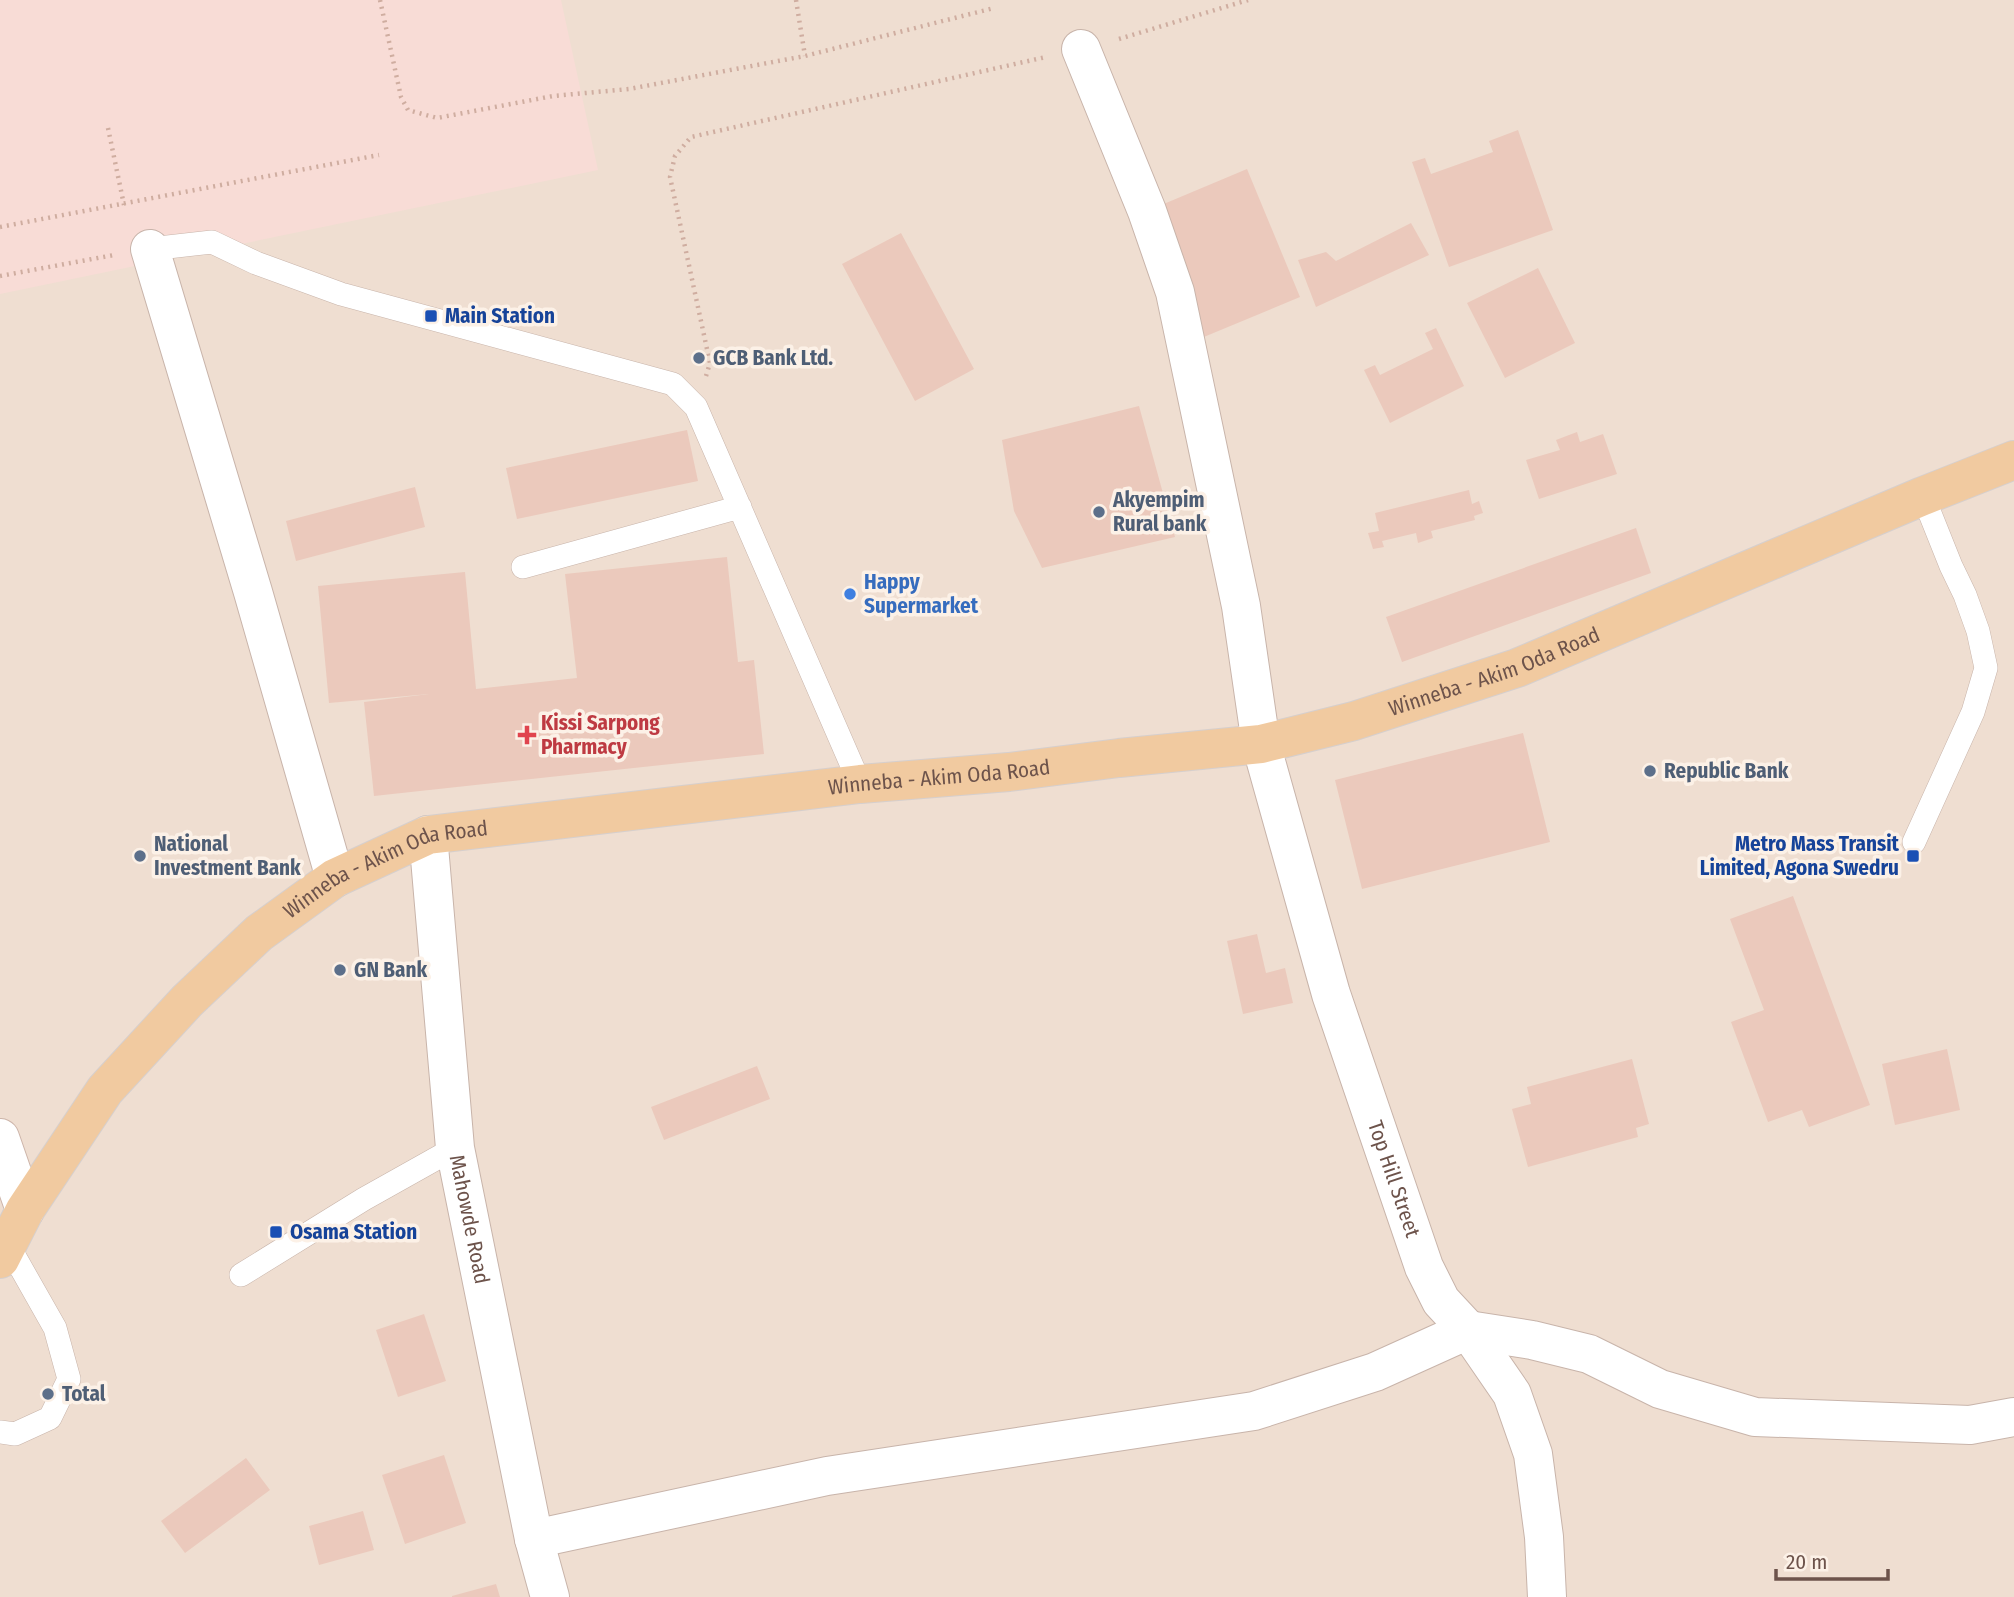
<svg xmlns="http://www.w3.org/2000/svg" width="2014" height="1597" font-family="'Fira Sans Condensed',sans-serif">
	<rect width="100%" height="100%" fill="#f9ede1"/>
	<path fill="#efded1" d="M0 0H2014V1597H0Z"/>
	<path fill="#f8dcd6" d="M0 0H561L598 170 0 294Z"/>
	<path fill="#ebc9bc" d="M1518 130 1553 230 1449 267 1412 162 1425 158 1431 174 1493 152 1489 141Z
		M1247 169 1300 297 1199 339 1147 211Z
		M1411 223 1429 255 1316 307 1298 260 1326 252 1336 261Z
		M901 233 974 369 915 401 842 264Z
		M1538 268 1575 343 1505 378 1467 303Z
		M1436 328 1464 386 1390 423 1364 370 1375 365 1380 375 1433 349 1425 333Z
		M1139 406 1175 537 1042 568 1014 511 1002 440Z
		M687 430 698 481 517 519 506 468Z
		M1577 432 1580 442 1603 434 1617 474 1539 499 1526 460 1560 450 1556 440Z
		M415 487 425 527 296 561 286 521Z
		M1469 490 1472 504 1479 501 1483 513 1474 516 1475 520 1431 531 1433 538 1418 543 1416 533 1382 541 1384 547 1373 549 1368 533 1379 531 1375 513Z
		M1636 528 1651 573 1402 662 1386 617Z
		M727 557 738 662 754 660 764 754 374 796 364 702 429 694 329 703 318 586 465 572 476 689 577 678 565 574Z
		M1523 733 1550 842 1362 889 1335 780Z
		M1793 896 1870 1105 1809 1127 1802 1110 1768 1122 1731 1022 1764 1010 1730 919Z
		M1257 934 1266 973 1285 968 1293 1003 1243 1014 1227 941Z
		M1947 1049 1960 1110 1895 1125 1882 1064Z
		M1632 1059 1649 1124 1636 1128 1638 1137 1528 1167 1512 1109 1531 1104 1527 1087Z
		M757 1066 770 1099 664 1140 651 1107Z
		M424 1314 446 1381 398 1397 376 1330Z
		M444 1455 466 1523 405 1544 382 1475Z
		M246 1458 270 1490 185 1553 161 1521Z
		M363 1511 374 1550 319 1565 309 1526Z
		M496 1584 500 1597H452V1596Z"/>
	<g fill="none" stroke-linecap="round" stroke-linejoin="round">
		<g stroke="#c8b4aa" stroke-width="24">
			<path id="lane" d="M150 249 212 242 256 263 341 294 673 384 696 407 860 784
				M523 567 740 507
				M1914 842 1973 712 1986 668 1978 631 1965 595 1951 566 1923 496
				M241 1275 364 1199 455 1148
				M0 1432 15 1434 50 1418 69 1379 55 1328 8 1245"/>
		</g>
		<g stroke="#c8b4aa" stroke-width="40">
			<g id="street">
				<path id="s1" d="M1081 49 1147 211 1175 292 1241 606 1261 744 1331 994 1424 1267 1441 1301 1468 1330 1512 1394 1533 1454 1544 1537 1547 1597"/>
				<path d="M150 249 253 592 335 878"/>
				<path id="s2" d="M428 835 455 1148 534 1539 550 1597"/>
				<path d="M534 1539 827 1476 1254 1411 1375 1372 1468 1330 1532 1340 1589 1354 1660 1389 1755 1417 1970 1425 2014 1417"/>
			</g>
		</g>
		<g stroke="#cdb5aa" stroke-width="40">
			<path id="secondary" d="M0 1138 25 1210"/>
		</g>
		<g stroke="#d6cfcd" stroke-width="40">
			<g id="primary">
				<path id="s3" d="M0 1259 25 1210 105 1090 187 1001 259 933 335 878 428 835 860 784 1009 772 1119 758 1261 744 1354 721 1517 668 1923 496 2014 460"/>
			</g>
		</g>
		<path stroke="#cfada0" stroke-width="4.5" stroke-dasharray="2 5" stroke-linecap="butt" d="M380 0 401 97 408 110 437 118 553 96 629 89 805 56 994 8
			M796 0 805 56
			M1119 39 1248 0
			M108 128 124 205
			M0 227 379 155
			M0 276 114 255
			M706 376 710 363 670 177 675 156 691 137 1046 57"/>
		<use href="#lane" stroke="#fff" stroke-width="23"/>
		<use href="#street" stroke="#fff" stroke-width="38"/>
		<use href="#secondary" stroke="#fff" stroke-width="38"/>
		<use href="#primary" stroke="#f1caa0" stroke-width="38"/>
	</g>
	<g fill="#1a4fb4" stroke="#fcf1e7" stroke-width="2.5">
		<rect x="424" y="309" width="14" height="14" rx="3.5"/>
		<rect x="1906" y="849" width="14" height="14" rx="3.5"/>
		<rect x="269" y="1225" width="14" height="14" rx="3.5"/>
	</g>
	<g fill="#5c6f8a" stroke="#fcf1e7" stroke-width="2.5">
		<circle cx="699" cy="358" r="7"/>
		<circle cx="1099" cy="512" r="7"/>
		<circle cx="1650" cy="771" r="7"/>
		<circle cx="140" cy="856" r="7"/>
		<circle cx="340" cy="970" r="7"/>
		<circle cx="48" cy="1394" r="7"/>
	</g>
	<circle fill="#3f7fe0" stroke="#fcf1e7" stroke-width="2.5" cx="850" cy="594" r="7"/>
	<path fill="#e0444e" stroke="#fcf1e7" stroke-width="2.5" d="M523.5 724.5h7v7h7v7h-7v7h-7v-7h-7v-7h7z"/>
	<g text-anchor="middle" stroke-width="7" stroke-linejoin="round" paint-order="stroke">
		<g font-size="21" font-weight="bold" fill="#164399" stroke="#fcf1e7" text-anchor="start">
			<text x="445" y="323">Main Station</text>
			<text x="1899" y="851" text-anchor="end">Metro Mass Transit<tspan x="1899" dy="24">Limited, Agona Swedru</tspan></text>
			<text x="290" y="1239">Osama Station</text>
		</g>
		<g font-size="21" font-weight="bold" fill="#4e5e75" stroke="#fcf1e7" text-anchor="start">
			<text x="713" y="365">GCB Bank Ltd.</text>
			<text x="1113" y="507">Akyempim<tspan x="1113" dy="24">Rural bank</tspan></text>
			<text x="1664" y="778">Republic Bank</text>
			<text x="154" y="851">National<tspan x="154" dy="24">Investment Bank</tspan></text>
			<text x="354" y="977">GN Bank</text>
			<text x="62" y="1401">Total</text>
		</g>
		<g font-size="21" font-weight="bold" fill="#366cbe" stroke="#fcf1e7" text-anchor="start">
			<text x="864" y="589">Happy<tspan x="864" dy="24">Supermarket</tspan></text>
		</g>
		<g font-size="21" fill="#6d534b" stroke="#fcf1e7">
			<text dy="7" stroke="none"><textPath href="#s3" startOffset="1698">Winneba - Akim Oda Road</textPath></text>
			<text dy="7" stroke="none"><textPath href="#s3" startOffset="1130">Winneba - Akim Oda Road</textPath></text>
			<text dy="7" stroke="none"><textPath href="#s3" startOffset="564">Winneba - Akim Oda Road</textPath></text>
			<text dy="7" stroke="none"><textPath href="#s1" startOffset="1176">Top Hill Street</textPath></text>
			<text dy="7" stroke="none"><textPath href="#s2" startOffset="387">Mahowde Road</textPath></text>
		</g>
		<g font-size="21" font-weight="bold" fill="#be3a42" stroke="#fcf1e7" text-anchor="start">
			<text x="541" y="730">Kissi Sarpong<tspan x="541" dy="24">Pharmacy</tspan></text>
		</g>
	</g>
	<path d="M1776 1569v10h112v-10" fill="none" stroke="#6d534b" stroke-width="3.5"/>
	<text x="1786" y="1569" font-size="21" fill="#6d534b" stroke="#fcf1e7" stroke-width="5" paint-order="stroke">20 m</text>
</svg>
